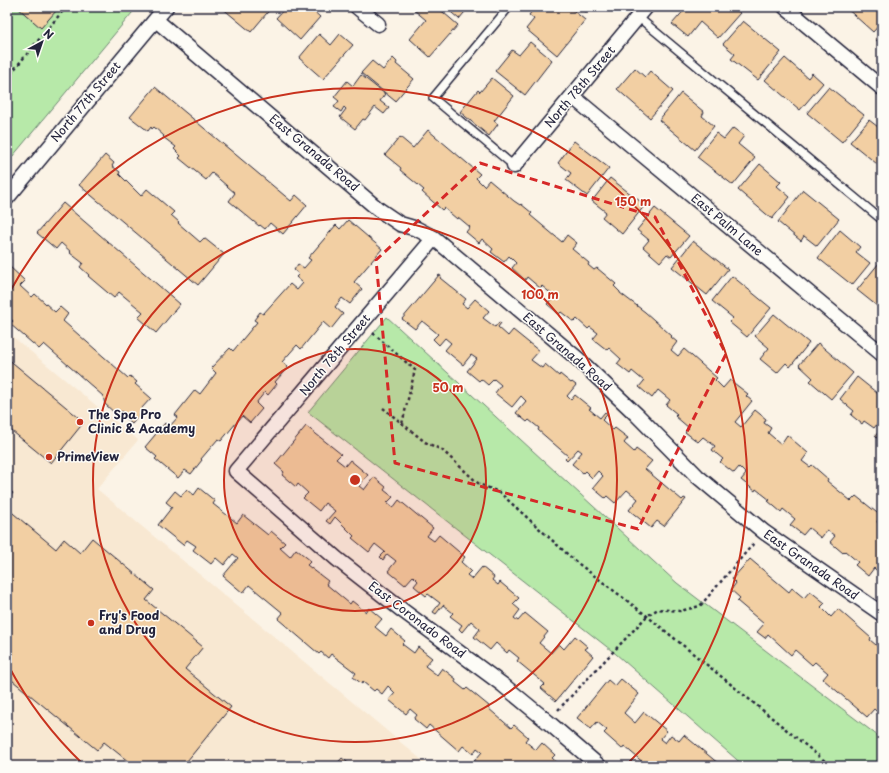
<svg xmlns="http://www.w3.org/2000/svg" width="889" height="773" font-family="'Playpen Sans',sans-serif">
	<rect width="100%" height="100%" fill="#fbf3e6"/>
	<filter id="ink" filterUnits="userSpaceOnUse"><feTurbulence type="fractalNoise" baseFrequency=".025" numOctaves="2"/><feDisplacementMap in="SourceGraphic" scale="8" xChannelSelector="R" yChannelSelector="G"/><feConvolveMatrix kernelMatrix="1 2 1 2 8 2 1 2 1" color-interpolation-filters="sRGB"/></filter>
	<g filter="url(#ink)">
		<path fill="#f8e8d2" d="M7 332 138 440 97 489 429 766H7Z"/>
		<path fill="#b7e9a9" stroke="#6c8672" d="M7 7H137L7 163Z
			M387 317 677 583 882 739V766H744L616 654 308 412Z"/>
		<path fill="#f2cfa3" stroke="#22223b" d="M17 7H51L56 11 41 28Z
			M221 7H272L251 32Z
			M286 7H311L310 8 320 17 300 40 276 18Z
			M416 7H437L458 25 430 57 410 39 426 20 414 10Z
			M445 7H469L459 19Z
			M535 7H569L585 20 557 55 526 29 534 19 529 15Z
			M580 7H590L586 12Z
			M687 7H733L740 13 718 38 700 22 688 37 672 24Z
			M845 7H882V22L873 32Z
			M743 21 781 52 758 80 731 59 735 54 723 44Z
			M882 31V45L875 39Z
			M319 34 331 45 340 34 353 45 323 79 299 58Z
			M530 42 552 60 525 95 495 71 512 50 519 55Z
			M393 58 397 62 396 64 414 79 395 101 361 73 372 61 383 70Z
			M785 58 808 78 812 73 823 83 800 110 765 80Z
			M635 68 645 77 650 71 673 91 650 118 617 89Z
			M361 75 385 94 380 101 389 108 384 114 375 107 365 120 363 119 355 129 340 117 346 109 344 107 341 112 334 107 339 101 334 97 347 81 353 86Z
			M492 78 514 96 494 121 498 124 489 136 460 112 478 90 480 92Z
			M155 87 291 201 296 195 307 205 283 234 270 223 265 229 260 225 259 226 229 201 235 193 212 173 206 180 179 158 181 156 174 149 176 147 163 137 164 136 154 127 152 129 151 127 148 131 130 117Z
			M829 87 864 115 842 142 807 113Z
			M681 93 704 112 702 116 714 126 695 150 659 120Z
			M869 120 882 130V168L850 142Z
			M733 128 744 136 738 144 755 158 733 185 697 157 716 133 724 139Z
			M428 130 480 174 476 178 484 186 489 180 514 201 520 205 521 204 532 213 530 215 562 242 567 235 577 243 572 249 589 263 588 265 594 270 597 268 616 284 614 286 620 292V293L645 312 672 336 671 337 677 342 671 350 678 356 684 349 717 378 715 380 723 388 730 380 748 394 746 396 752 401 735 422 741 427 755 410 766 419 764 423 771 428 768 433 781 444 787 435 808 453 802 461 810 467 812 465 828 479 827 481 851 501 856 496 881 516 877 522 882 526V575L874 568 868 576 855 565 858 562 845 551 843 553 830 542 835 536 827 530 821 538 809 528 803 535 790 525 795 519 783 509 781 512 768 501 770 500 756 489 755 491 741 480 746 474 739 467 734 473 720 462 723 459 712 450 715 446 703 437 698 442 685 432 689 428 675 416 677 414 666 405 670 400 658 390 652 398 639 387 644 381 632 371 630 374 617 364 621 359 609 348 607 350 593 339 598 333 590 327 588 329 577 319 574 322 561 312 559 314 547 304 554 296 542 286 540 288 527 277 525 280 512 268 516 263 509 256 504 262 491 252 493 249 482 239 479 243 466 232 470 227 458 217 457 219 444 208 442 210 422 192 424 190 400 170 401 168 385 155 400 137 413 148Z
			M574 141 609 168 587 196 566 180 571 173 558 163Z
			M105 155 114 163 112 166 120 172 119 174 141 196 147 189 174 212 171 215 179 222 178 223 200 242 204 238 224 254 198 285 79 185Z
			M760 164 781 182 777 186 790 197 772 219 738 190Z
			M610 178 645 205 622 234 602 217 606 212 592 201Z
			M803 190 839 219 817 246 804 236 801 241 778 222Z
			M63 203 180 304 156 333 138 317 143 312 119 292 114 298 88 276 89 275 80 267 83 263 70 253 71 252 61 243 56 249 37 233Z
			M655 208 689 236 671 257 667 254 660 262 643 247 649 240 637 230Z
			M348 220 382 249 354 282 362 289 350 304 342 298 335 307 343 314 331 329 323 322 301 349 297 345 282 362 288 367 275 382 277 384 268 395 265 392 256 403 262 409 250 423 242 416 221 441 218 439 201 459 202 460 191 474 185 470 178 478 155 459 157 457 145 447 165 423 169 427 178 417 175 415 195 390 200 394 216 373 211 368 230 348 233 351 257 322 254 320 260 312 263 314 290 284 297 290 303 283 296 277 299 274 294 270 298 264 304 268 311 260 308 258 336 225 340 229Z
			M840 230 860 247 856 252 870 263 852 285 818 258Z
			M693 241 728 269 707 295 672 267Z
			M879 263 882 265V310L857 290Z
			M9 266 25 281 20 286 32 297 35 294 55 312 60 307 68 314 63 321 128 378 130 376 137 382 135 384 151 398 141 409 143 411 132 424 124 417 126 415 122 411 118 416 105 404 103 396 44 344 39 349 10 324 13 321 7 316V268Z
			M439 275 441 276 440 278 466 299 462 304 467 308 475 299 489 311 483 318 495 327 499 322 501 323 498 327 508 336 513 330 539 351 531 360 542 368 545 364 559 376 560 374 571 383 572 382 576 385 567 396 571 400 575 395 591 408 589 409 600 418 605 412 608 414 602 420 613 430 615 428 628 438 624 443 634 452 636 449 652 461 645 469 682 500 684 498 686 499 664 526 657 521 651 528 629 510 638 499 627 490 615 503 607 496 605 498 593 488 603 476 598 471 592 478 585 471 583 473 572 464 582 452 578 449 567 461 565 459 568 456 538 430 539 428 529 420 527 422 516 413 526 401 521 396 512 407 495 393 501 385 494 379 488 385 481 379 479 381 467 371 477 359 471 355 463 365 445 350 451 343 445 338 439 345 433 339 438 334 422 321 415 329 402 319Z
			M732 276 771 308 747 337 729 322 733 318 712 301Z
			M774 314 809 343 790 367 786 363 777 373 760 359 769 348 755 336Z
			M818 343 853 373 831 399 810 381 813 378 799 365Z
			M7 358 84 422 51 463 7 427Z
			M857 377 882 397V418L874 428 864 421 862 424 851 415 854 411 840 399Z
			M306 426 341 454 336 459 345 466 350 460 368 475 359 486 364 490 374 477 386 487 384 490 393 497 387 503 393 508 399 500 433 528 427 536 434 541 439 535 465 557 461 562 471 571 467 575 472 579 482 567 494 577 492 580 498 585 500 582 519 598 513 604 520 610 514 618 518 621 525 613 548 632 539 643 551 653 559 644 564 649 575 636 588 647 585 649 593 656 556 701 541 688 545 684 517 661 519 658 509 650 507 653 496 643 490 650 474 637 480 629 471 621 462 632 459 629 462 625 450 616 453 613 443 605 436 614 433 612 440 603 428 594 426 596 414 586 418 581 413 576 405 585 388 571 396 561 387 554 383 560 380 557 385 552 375 544 369 552 352 538 354 536 335 517 330 524 326 521 335 511 325 503 319 511 303 498 308 493 298 484 296 487 282 475 284 472 275 464Z
			M882 428V443L875 436Z
			M7 488 13 493 7 501Z
			M199 488 215 501 213 504 237 523 243 515 268 535 271 531 285 543 280 548 290 557 296 549 311 561 307 565 328 581 326 584 350 604 352 601 366 612 369 608 382 619 375 627 386 636 391 629 405 641 402 644 414 653 418 647 432 658 425 666 437 675 442 668 456 679 455 682 465 690 467 688 489 706 488 708 511 728 514 725 528 737 525 741 536 750 542 743 555 755 552 758 561 766H472L471 765 482 752 477 748 473 754 463 746 459 751 429 725 426 729 414 719 417 715 410 709 406 714 389 700 395 693 388 686 382 694 376 689 374 691 363 682 362 684 353 677 356 673 331 654 328 658 321 652 319 654 278 619 283 613 249 585 243 593 223 576 238 558 233 554 224 565 216 558 211 564 193 550 196 546 187 540 183 545 158 525 172 507 166 502 175 491 181 496 187 489 194 495Z
			M8 509 56 549 64 539 80 553 92 538 154 590 146 600 203 647 185 669 231 707 183 766H134L104 742 97 750 7 676Z
			M750 559 789 592 792 588 804 598 810 591 825 603 821 607 831 617 838 609 871 638 870 640 882 650V716L874 709 867 717 823 679 828 673 815 662 812 665 795 650 791 655 768 634 765 638 757 632 764 624 737 601 740 598 731 590 736 583 732 579Z
			M621 679 639 694 624 713 635 723 644 712 667 731 660 739 665 743 671 735 679 741 684 735 719 764 717 766H646V765L624 746 622 749 604 733 607 730 597 722 591 729 577 718 608 680 615 686Z
			M342 758 352 766H335Z"/>
		<g fill="none" stroke-linecap="round" stroke-linejoin="round">
			<g stroke="#22223b" stroke-width="10">
				<path id="lane" d="M509 7 433 98 514 166
					M638 17 882 220"/>
			</g>
			<g stroke="#22223b" stroke-width="17">
				<path id="street" d="M357 7 378 24
					M785 7 882 88
					M156 20 378 209 400 224 417 229 434 238 578 359 637 415 697 476 764 532 882 614
					M572 96 882 354
					M514 166 646 7
					M7 198 166 7
					M434 238 236 471 337 559 402 610 503 685 548 722 599 766"/>
			</g>
			<path stroke="#22223b" stroke-width="2.5" stroke-dasharray="3 3" stroke-linecap="butt" d="M7 78 66 7
				M373 333 415 370 402 424
				M383 408 425 442 442 450 479 484 499 492 575 561 647 616 831 766
				M558 710 647 616 658 609 680 611 700 606 754 543"/>
			<use href="#lane" stroke="#fdfcf7" stroke-width="7"/>
			<use href="#street" stroke="#fdfcf7" stroke-width="14"/>
		</g>
	</g>
	<path fill="none" stroke="#d62828" stroke-width="3" stroke-dasharray="8 5" stroke-linejoin="round" d="M480 163 655 217 726 354 638 529 395 463 376 260Z"/>
	<circle cx="355" cy="480" r="131" fill="#c8321e" fill-opacity=".12"/>
	<g fill="none" stroke="#c8321e" stroke-width="2">
		<circle cx="355" cy="480" r="131"/>
		<circle cx="355" cy="480" r="262"/>
		<path d="M84 765A393 393 0 0 1 8 665M8 295A393 393 0 1 1 626 765"/>
	</g>
	<g fill="#c8321e" stroke="#fdfcf7" stroke-width="1.5">
		<circle cx="80" cy="422" r="4"/>
		<circle cx="49" cy="457" r="4"/>
		<circle cx="91" cy="623" r="4"/>
	</g>
	<g text-anchor="middle" stroke-width="3" stroke-linejoin="round" paint-order="stroke">
		<g font-size="12" fill="#22223b" stroke="#fdfcf7">
			<text transform="translate(580 87) rotate(-50)" y="4">North 78th Street</text>
			<text transform="translate(86 102) rotate(-50)" y="4">North 77th Street</text>
			<text transform="translate(314 153) rotate(40)" y="4">East Granada Road</text>
			<text transform="translate(727 225) rotate(40)" y="4">East Palm Lane</text>
			<text transform="translate(567 352) rotate(41)" y="4">East Granada Road</text>
			<text transform="translate(335 355) rotate(-50)" y="4">North 78th Street</text>
			<text transform="translate(811 565) rotate(35)" y="4">East Granada Road</text>
			<text transform="translate(417 620) rotate(37)" y="4">East Coronado Road</text>
		</g>
		<g font-size="12" font-weight="bold" fill="#22223b" stroke="#fdfcf7" text-anchor="start">
			<text x="88" y="419">The Spa Pro<tspan x="88" dy="14">Clinic &amp; Academy</tspan></text>
			<text x="57" y="461">PrimeView</text>
			<text x="99" y="620">Fry's Food<tspan x="99" dy="14">and Drug</tspan></text>
		</g>
	</g>
	<circle cx="355" cy="480" r="6" fill="#c8321e" stroke="#fdfcf7" stroke-width="2"/>
	<g font-size="12" text-anchor="middle" font-weight="bold" fill="#c8321e" stroke="#fdfcf7" stroke-width="3" stroke-linejoin="round" paint-order="stroke">
		<text x="633" y="206">150 m</text>
		<text x="540" y="299">100 m</text>
		<text x="448" y="392">50 m</text>
	</g>
	<rect width="889" height="773" fill="none" stroke="#fdfcf7" stroke-width="24"/>
	<rect x="12" y="12" width="865" height="749" fill="none" stroke="#22223b" stroke-width="1.5" filter="url(#ink)"/>
	<g transform="translate(42 42) rotate(40)" stroke="#fdfcf7" stroke-width="3" paint-order="stroke">
	<path d="M0-3L7 15L0 10L-7 15Z" fill="#22223b"/>
	<text y="-6" font-size="11" font-weight="bold" text-anchor="middle" fill="#22223b">N</text>
	</g>
</svg>
